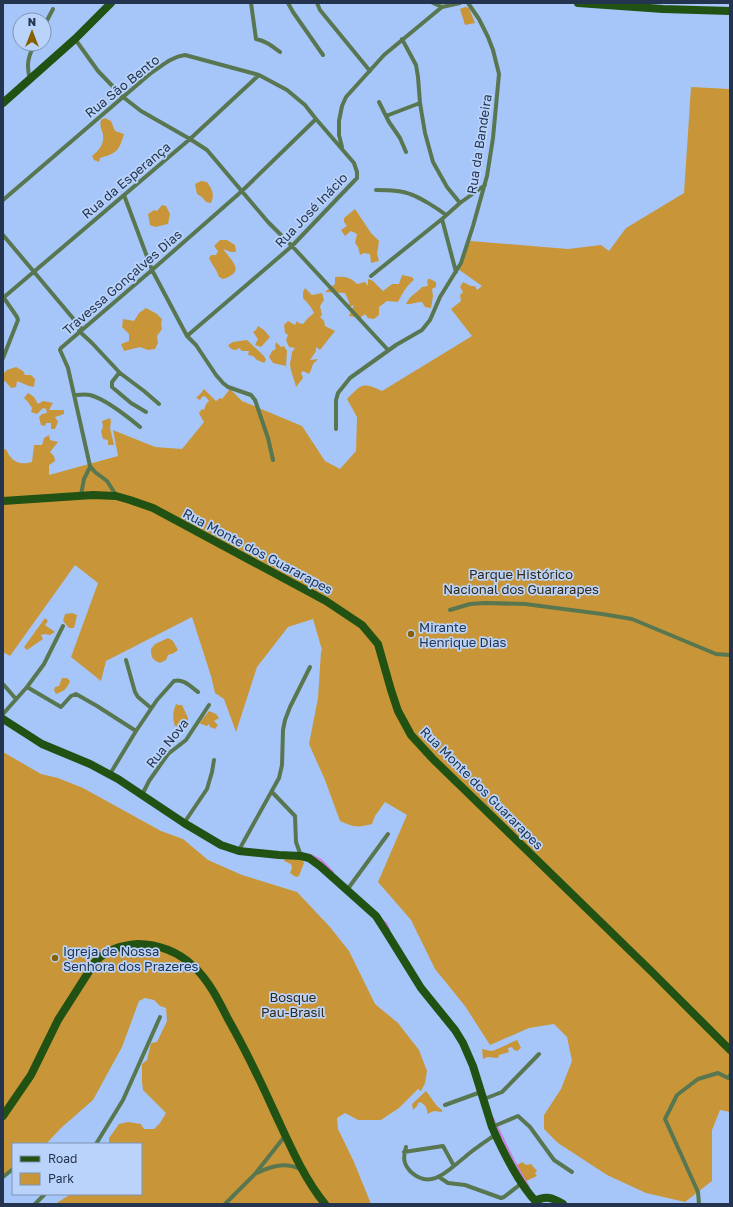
<svg xmlns="http://www.w3.org/2000/svg" width="733" height="1207" font-family="'Golos Text',sans-serif">
	<rect width="100%" height="100%" fill="#a6c6f9"/>
	<path fill="#c89638" d="M465 7 469 8 475 23 465 25 460 9Z
		M691 87 730 89V1112L720 1110 712 1130V1181L685 1202 646 1193 607 1175 558 1143 544 1129V1115L561 1089 572 1061 567 1037 554 1024 529 1028 490 1045 465 1006 435 969 411 920 378 882 407 815 385 802 375 816 372 824C357 828 353 827 340 821L325 780 309 744 318 698 321 652 322 650 313 619 288 627 257 667 236 732 224 699 215 693 211 676 192 617 106 661 101 681 71 657 98 583 75 565 10 656 3 652V450L6 449C11 461 19 466 32 462L34 445H42L44 438 49 435 50 440 58 442 50 452 54 456 55 461 49 465V475L118 456 113 430 155 447 182 449 204 422 202 419 199 413 202 409 204 410 206 404 209 401 206 397 203 396 200 400 196 398 201 393 204 389 216 401 220 398 222 399 230 389 242 401 302 426 325 461 340 469 356 451 357 417 347 399C362 384 362 382 382 391L472 336 451 309 461 301 460 295 463 292 460 287 463 282 471 286H475L477 290 482 286 458 269 470 241 568 249 601 245 609 251 626 228 684 193Z
		M105 118 111 121 115 131 124 134C119 151 117 153 100 158L99 162 94 160 92 156C98 151 104 145 103 136 103 130 99 128 101 120Z
		M201 181 207 182C212 189 215 194 211 203L206 202 202 197 197 194 195 184Z
		M162 205 166 206 170 214 168 224 155 227 150 225 148 214 154 210 157 211Z
		M355 209 371 233 379 241 377 254 379 261 371 263 370 254 364 253 360 255 358 247 355 243 357 234 351 231 345 236 341 230 347 226 344 222V218Z
		M220 240H227L235 245 236 252H231L223 249C232 261 246 272 223 279L219 277C217 270 212 265 209 258L211 255H216L218 251 214 246Z
		M402 275 412 277 414 280C407 285 402 294 398 302L387 301 379 307V315L374 319 368 318 365 314 360 318 349 316 354 305 349 307V302L345 293 325 292 335 284V277C343 276 351 277 357 284L365 282 368 286V279L373 281 383 291 392 284H399Z
		M428 279H430L436 282V287L432 289 433 296 431 308 425 307 422 302C416 302 411 305 406 304 411 294 416 294 422 287L428 286 427 282Z
		M305 288 312 295 322 293 324 300 320 306 322 315 320 317 324 321 325 326 335 331 320 350 316 347V351L310 360 318 359 313 364 311 370 309 374 303 371 301 373 303 378 296 387C295 382 290 369 290 365 290 360 292 356 292 352L295 348 289 347 286 340 288 335 285 333 284 325 288 321 295 325 297 321 299 323 303 324 307 319 314 313 310 306 303 298V292Z
		M146 308 157 314 162 319 161 324 162 329 157 336 158 343 155 349 148 350 140 347 124 351 121 344 129 341V334L122 327 123 319 134 321 139 313Z
		M258 326 264 330 270 337 261 347 255 345 258 339 253 332 256 330Z
		M247 340 264 356 266 360 264 363 257 360 253 356 248 355 249 351H242L239 348C235 352 230 349 228 345L233 342Z
		M276 342 281 347 284 346 287 351 286 366 273 363 269 357 272 351 276 349 275 347Z
		M16 367 23 371 25 375H31L35 379 34 387 29 386 17 381 16 387 11 388 5 381 3 382V374L7 370Z
		M28 393 34 397 38 404 43 401 53 403 49 410H64V414L55 417 58 422 55 429H51V423H46L45 426 41 425 39 417 42 414 47 413 46 409 43 408 37 414 31 412 32 408 28 402 24 398Z
		M110 418 111 422 110 428 114 445H108V440L103 439 101 431 103 427 102 421Z
		M72 613 77 615 74 628H69L63 621 65 614Z
		M45 618 48 621 45 625 55 632 50 635 45 634 41 635 43 639 27 650 24 647Z
		M168 638 173 641 178 650 174 653 168 655 166 660 160 663C152 660 151 657 151 649L155 644Z
		M62 678H67L70 681C67 689 64 691 56 694L54 690 55 687 59 686Z
		M176 704 178 705H182L188 718V722H183L181 727 175 726C172 717 173 712 176 704Z
		M209 711 216 714 219 718 214 721 218 725 215 729 210 727 209 724 207 726 201 724 200 723 197 726Z
		M3 752 41 774 58 778 83 788 161 831 183 839 208 860 242 875 297 892 330 927 349 951 375 1004 398 1023 419 1050 427 1071 425 1083 421 1091 418 1089 399 1108 381 1120H358L345 1113 337 1118 338 1129 354 1162 371 1204H55L71 1194H141V1144H109V1138L119 1124 128 1122 141 1124 144 1129H154L160 1123 166 1113 143 1090 142 1082V1064L147 1060 151 1043 157 1042 167 1021 166 1008 160 1006 154 1000 145 998 139 1001 122 1047 93 1100 61 1128 46 1144H13V1167L3 1176Z
		M286 857 302 859 304 863 299 876 296 877 290 873 292 868 291 864 284 861Z
		M517 1040 521 1048 517 1051 514 1050 512 1047 508 1048 509 1052 499 1055 498 1058 488 1057 483 1059 482 1049 491 1051 495 1050Z
		M426 1091 437 1106 442 1110V1112L434 1111 427 1114C428 1109 425 1104 420 1102L417 1104 418 1105 413 1110 412 1104Z
		M522 1162 526 1165 531 1164 537 1171 535 1173 537 1176 524 1182 516 1166Z"/>
	<g fill="none" stroke-linecap="round" stroke-linejoin="round">
		<path stroke="#cb7fdf" stroke-width="2" d="M311 855 321 860 333 872
			M382 920 386 923 389 929
			M493 1118 514 1161 529 1187"/>
		<path stroke="#587750" stroke-width="4" d="M251 3 256 39C266 41 272 46 280 52
			M288 3 293 12 323 55
			M317 3 320 10 370 71
			M433 3 442 7 460 3
			M44 26 53 9
			M75 39 98 71 123 97 141 111 190 139 207 150 268 222 292 246 388 350
			M402 39 416 65 418 77 420 103 425 133 433 162 447 187 460 203
			M30 79C26 65 28 56 35 44
			M379 102 389 122 400 138 406 152
			M386 116 420 103
			M342 147 339 135V121L342 106 346 97 384 55 442 7
			M376 190C387 190 400 190 410 194 421 198 437 208 446 215
			M124 195 152 270 187 336 196 345 216 375 223 383 228 387 251 395 255 400 268 438 273 460
			M3 200 151 73C162 66 171 57 185 55L259 75 287 90 305 105 316 119 354 163 357 172V178L292 246 187 336
			M442 219 456 272
			M3 235 82 329
			M371 276 442 219 460 203 485 185
			M3 298 190 139 259 75
			M79 331 92 343 120 373 144 391 159 404
			M3 358 18 320 17 317 4 298
			M119 373 112 382V387L131 403 146 412
			M75 395C80 395 85 394 90 395 105 399 128 417 140 427
			M336 429V400L338 393 350 378 396 345 422 330 430 320 440 297 461 263 473 226 487 176 493 138 499 74 493 50 488 37 479 19 468 3
			M81 495 84 479 90 467
			M116 495 107 481 95 472 90 466 68 368 60 350 61 348 152 270 242 191 316 119
			M450 610 470 604 485 603 525 604 602 614 632 619 716 654 730 655
			M126 660 135 692 138 697 151 708
			M3 684 16 699
			M27 687 61 707 71 696 76 694 97 706 136 731
			M3 714 27 687 44 664 63 626
			M110 774 136 731 157 700 174 681C183 678 191 687 198 692
			M272 792 295 816 296 842 301 856
			M142 795 149 781 168 754 186 740 209 705
			M184 823 207 789 212 772 214 760
			M239 850 279 778 282 765 283 730 285 720 290 707 310 667
			M347 890 388 834
			M484 1099 502 1092 539 1054
			M445 1105 481 1092
			M492 1127 518 1116 530 1127 554 1160 572 1172
			M96 1144 123 1100 160 1017
			M406 1147C403 1157 403 1164 411 1172 432 1191 449 1169 465 1157 474 1149 485 1142 495 1135
			M404 1152 443 1146 454 1166
			M257 1173C271 1166 285 1162 300 1169
			M3 1177 13 1169
			M439 1177 448 1183 465 1185 501 1198 504 1197 522 1183
			M35 1204 45 1194
			M225 1204 255 1174 285 1136
			M699 1204 698 1192 665 1119 677 1095 698 1079 718 1073 728 1078 730 1075"/>
		<path stroke="#215213" stroke-width="8" d="M578 3 663 9 730 11
			M3 103 75 39 111 3
			M3 501 93 495 116 496 130 500 153 508 326 601 362 625 378 644 391 690 398 711 411 735 433 759 652 972 730 1050
			M3 719 42 744 90 764 118 779 184 823 221 845 239 851 279 855 301 856 309 858 320 866 376 916 385 930 421 988 455 1030 463 1043 473 1066 492 1127C503 1152 519 1184 538 1204
			M3 1116 31 1075 58 1020 95 962C106 950 122 945 138 944 158 944 179 952 193 966 208 979 219 1001 228 1019 245 1049 260 1080 274 1111 289 1143 303 1177 325 1204
			M535 1201C546 1195 553 1198 563 1204"/>
	</g>
	<g fill="#896000" stroke="#bad3fa" stroke-width="1.5">
		<circle cx="411" cy="634" r="4"/>
		<circle cx="55" cy="958" r="4"/>
	</g>
	<g text-anchor="middle" stroke-width="3.5" stroke-linejoin="round" paint-order="stroke">
		<g font-size="13" fill="#24344e" stroke="#bad3fa">
			<text transform="translate(122 86) rotate(-39)" y="5">Rua São Bento</text>
			<text transform="translate(479 144) rotate(-81)" y="5">Rua da Bandeira</text>
			<text transform="translate(126 180) rotate(-40)" y="5">Rua da Esperança</text>
			<text transform="translate(311 210) rotate(-46)" y="5">Rua José Inácio</text>
			<text transform="translate(122 282) rotate(-41)" y="5">Travessa Gonçalves Dias</text>
			<text transform="translate(258 551) rotate(28)" y="5">Rua Monte dos Guararapes</text>
			<text transform="translate(167 743) rotate(-51)" y="5">Rua Nova</text>
			<text transform="translate(482 788) rotate(45)" y="5">Rua Monte dos Guararapes</text>
		</g>
		<g font-size="13" fill="#342814" stroke="#bad3fa">
			<text x="521" y="579">Parque Histórico<tspan x="521" dy="15">Nacional dos Guararapes</tspan></text>
			<text x="293" y="1002">Bosque<tspan x="293" dy="15">Pau-Brasil</tspan></text>
		</g>
		<g font-size="13" fill="#24344e" stroke="#bad3fa" text-anchor="start">
			<text x="419" y="632">Mirante<tspan x="419" dy="15">Henrique Dias</tspan></text>
			<text x="63" y="956">Igreja de Nossa<tspan x="63" dy="15">Senhora dos Prazeres</tspan></text>
		</g>
	</g>
	<rect width="733" height="1207" fill="none" stroke="#24344e" stroke-width="8"/>
	<rect x="12" y="1143" width="130" height="52" fill="#bad3fa" stroke="#7e93b5"/>
	<rect x="20" y="1156" width="20" height="6" fill="#215213" stroke="#7e93b5"/>
	<text x="48" y="1163" font-size="12" fill="#24344e">Road</text>
	<rect x="20" y="1173" width="20" height="12" fill="#c89638" stroke="#7e93b5"/>
	<text x="48" y="1183" font-size="12" fill="#24344e">Park</text>
	<g transform="translate(32 32)"><circle r="19" fill="#bad3fa" stroke="#7e93b5"/>
	<path d="M0-3L7 15L0 10L-7 15Z" fill="#896000"/>
	<text y="-6" font-size="11" font-weight="bold" text-anchor="middle" fill="#24344e">N</text>
	</g>
</svg>
